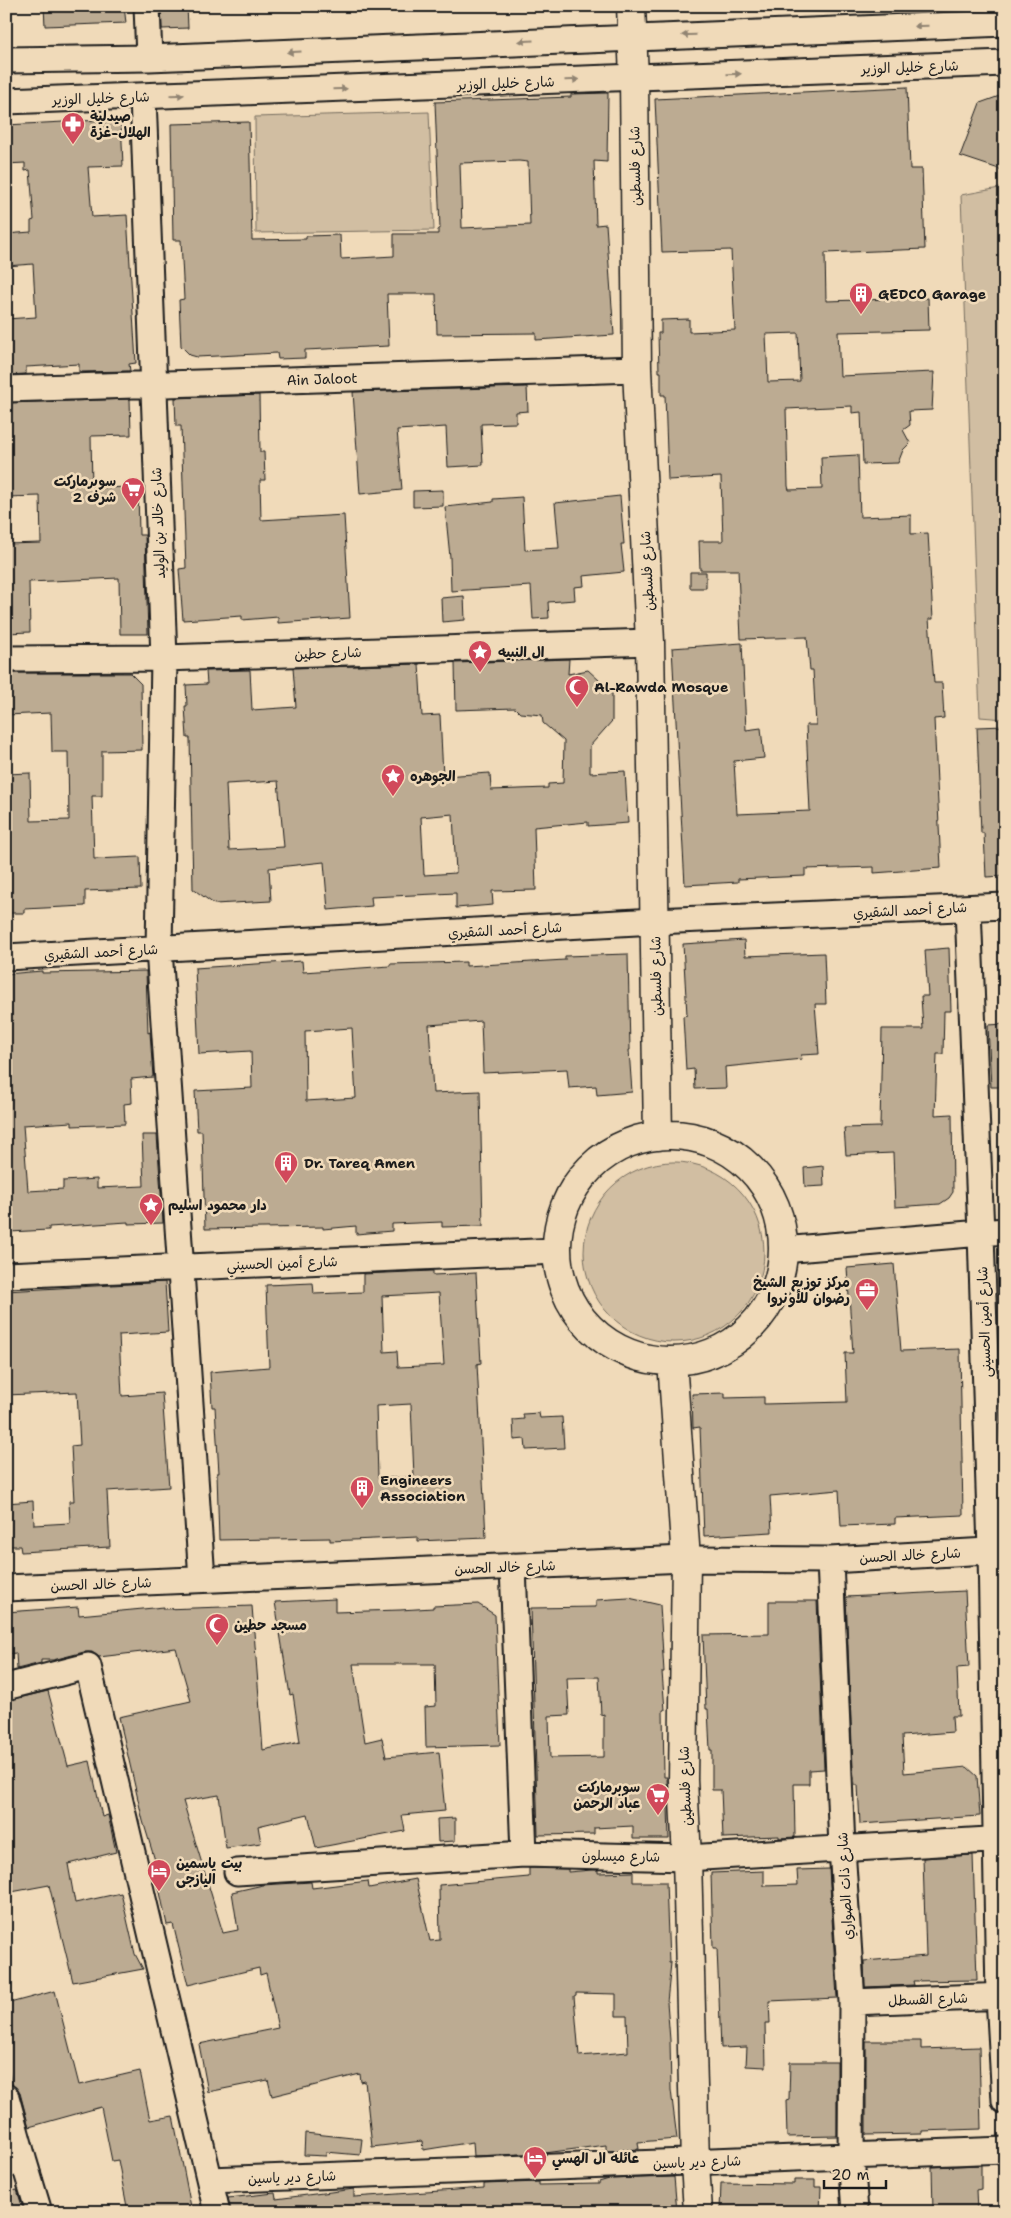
<svg xmlns="http://www.w3.org/2000/svg" width="1011" height="2218" font-family="'Shantell Sans','Playpen Sans Arabic',sans-serif">
	<rect width="100%" height="100%" fill="#f0dab9"/>
	<filter id="ink" filterUnits="userSpaceOnUse"><feTurbulence type="fractalNoise" baseFrequency=".02" numOctaves="2"/><feDisplacementMap in="SourceGraphic" scale="10" xChannelSelector="R" yChannelSelector="G"/><feConvolveMatrix kernelMatrix="1 2 1 2 8 2 1 2 1" color-interpolation-filters="sRGB"/></filter>
	<g filter="url(#ink)">
		<path fill="#d1bea2" stroke="#766d5f" d="M429 112 434 230 256 233 255 117Z
			M1005 187V719L980 717 961 195Z
			M584 1252a90 90 0 1 1 180 0a90 90 0 1 1-180 0Z"/>
		<path fill="#bcab92" stroke="#1c1c1c" fill-rule="evenodd" d="M44 6H124L126 23 45 26Z
			M161 6H187L188 28 162 29Z
			M907 87 910 169H922L925 249 825 253 826 301 928 298 929 330 838 332 840 376 934 372 932 410 909 411 910 425 903 430 910 443 903 450 898 463 863 464 861 412 852 413V406L786 409 788 486 789 490 822 489 821 457 858 455 860 517 911 515V534L928 533 933 619H929L934 683H942L944 718 934 719 941 868 874 873V867L805 869V876L738 879V882L685 885 672 648 742 643 746 730 761 728 764 758 734 761 737 814 810 811 806 725H816L813 670H810L807 637 741 639 738 570H700L699 541H723L721 477 668 480 665 395H661V372H659L658 333H661V320L689 319V332L735 330 731 250 662 252 655 99ZM798 333 800 381 768 382 766 334Z
			M608 93 607 162 594 161 596 225 606 224 614 335 536 340V333L437 334 436 294H387L389 346 305 350V358L278 359 277 353 197 357 190 355 181 346 179 300 184 299 181 240H173L171 124 249 122 252 240 306 239V236L340 235 341 259 394 256V234H438V229H440L435 102 571 97V94ZM519 161 528 162 530 225 462 228 460 163Z
			M1005 94V171L960 156 980 103Z
			M121 119 123 166 88 167 92 217 127 215 136 363 129 364 130 371 79 372V364L26 367V374L8 375 6 319 36 317 33 264 6 266V234L31 232V221L34 220 30 170 25 171V163L6 164V125Z
			M527 387 528 411 516 412V423L481 424 483 465 448 467 446 427 397 430 402 490 360 494 353 392Z
			M259 395 260 452H264L265 480H260L261 520 344 515 350 618 278 623V617L242 620V616L183 620 179 569 186 568 181 426H176L175 398Z
			M130 399 131 435 91 436 92 488 138 487 139 535H145L148 634H120L119 578 29 582 30 632 6 633V544L41 543 40 496 6 497V403Z
			M443 490V506L413 507V491Z
			M620 496 624 544H621L624 572 583 576 584 586 574 587 575 600 548 602 549 618 533 619 531 586 451 591 450 557 445 507 493 502V499L522 497 525 550 559 548 555 503Z
			M690 572H706V588H690Z
			M464 596 465 620 442 622 441 598Z
			M569 659 568 674 588 670 612 692V721L590 746V773L625 771 628 823 588 826V822L534 827 536 890 492 891 493 905 456 908V893L371 897 372 906 328 910 324 862 269 868 271 901 214 904 193 889 190 738H187L185 706H187L186 685 207 684 206 671 250 670 252 710 296 707 293 668 419 664 422 716 440 715 443 776 490 773 491 790 548 788V784L563 783 564 741 543 723 542 715 520 713 515 708 456 710 455 663ZM278 781 284 847 229 850 226 784ZM453 814 456 873 424 875 421 817Z
			M6 673H130L141 684 142 750 102 751V796H92L94 859 140 857 141 889 85 891V906L24 909V913H6V774L30 773 31 821 69 820 68 752H52L51 713 6 715Z
			M1005 726V876L986 877 984 833H981L977 727Z
			M744 940 745 956 824 953 826 1004H815L819 1054 801 1055 802 1059 725 1067 726 1088 695 1089 694 1069 686 1070 683 1016 687 1015 683 944Z
			M949 948 951 1011H944L943 1054H937L935 1115 952 1114 953 1192 949 1198 940 1204 895 1207 893 1153 846 1155 844 1128 880 1127 882 1029H923L921 996H928L925 950Z
			M628 954 630 1050H629L632 1092 597 1095 596 1086 569 1088 567 1069 483 1073 481 1021 429 1025 433 1093 480 1091 483 1226 442 1227V1222L392 1224V1231L356 1234V1226L323 1229V1227L205 1229 202 1131H197L195 1091 252 1088 251 1051 199 1054 195 968 302 961 303 972 390 966V964L466 962V966L565 960V956ZM352 1028 356 1098 306 1101 305 1031Z
			M42 971V973L146 971 148 1033 150 1032 153 1077 131 1079 132 1103 124 1104 125 1124 72 1126V1122L23 1125 28 1191 63 1189V1181L97 1179V1188L144 1186 142 1135H157L163 1223 128 1224V1222L49 1227V1230L9 1232 6 1179V974Z
			M1005 1024V1087H991L988 1025Z
			M823 1166 824 1186 805 1187 804 1168Z
			M894 1264 901 1351 960 1349 963 1515 895 1518V1524L841 1526 839 1490 770 1496 772 1532 704 1536 700 1427 693 1428 692 1394 725 1393V1398L764 1397V1404L847 1402 845 1353H853L847 1268Z
			M433 1271V1275L476 1273 481 1363 477 1364 486 1538 418 1541V1537L330 1541V1538L219 1540 217 1473H219L215 1407H212L210 1372 269 1367 266 1285 313 1283 314 1294 363 1292V1274ZM439 1293 444 1365 398 1367 397 1351 384 1352 382 1296ZM411 1404 414 1477 378 1478 376 1406Z
			M165 1282 168 1332 119 1335 122 1396 162 1393 169 1487 107 1491 110 1547 21 1552 20 1546H6V1503L33 1501 34 1525 70 1523 69 1501H74L71 1446 80 1445 77 1392 6 1395V1291Z
			M539 1413 540 1418 562 1417 564 1448 526 1450 525 1439 514 1440 513 1420 524 1419 523 1414Z
			M965 1591 969 1667 957 1668 959 1716H952L953 1732 902 1736 904 1773 967 1767 977 1776 980 1816 860 1824 858 1785H855L853 1769 846 1597Z
			M629 1598 660 1605 664 1672H662L665 1710H663L664 1777H667L669 1839H633V1826L594 1828V1834L538 1835 531 1608 596 1607V1600ZM599 1677 601 1715 604 1714V1757L550 1758 549 1716 569 1715 567 1678Z
			M335 1599V1612L400 1610 433 1608V1606L478 1604 495 1615 500 1745 426 1747 425 1707 436 1706 435 1664H353L365 1742 382 1738 386 1757 439 1752 445 1811 402 1815 405 1831 316 1848 308 1814 258 1826 261 1843 226 1848 219 1795 183 1801 223 1933 238 1930 232 1892 263 1885 311 1882 312 1888 368 1881 369 1888 416 1879 430 1941 440 1940 439 1885 529 1877V1868L568 1869V1872L592 1870H598V1873L633 1872V1882H666L669 1963H671L667 2002 670 2040 671 2090 677 2139 638 2142 639 2149 606 2151V2145L545 2153 474 2156 473 2142 423 2150 422 2141 372 2147 365 2081 361 2082 360 2074 272 2096 268 2080 208 2092 199 2044 278 2028 266 1973 260 1975 259 1968 188 1985 173 1924 167 1925 157 1878 160 1877 143 1821 119 1717 191 1701 176 1648 99 1657 92 1652H84L53 1660H41V1663L17 1669 16 1653 6 1654V1612L78 1607 79 1615 164 1607V1609L252 1606 263 1750 300 1742 293 1694 290 1695 275 1602ZM576 1993 616 1994V2016H627L628 2052 579 2056 574 1996 576 1995Z
			M769 1601H817L824 1769 809 1770V1784H794L795 1837 779 1838V1836L723 1838 721 1790H712V1750H710L708 1709H706L703 1635 769 1634Z
			M48 1691 68 1766 90 1761 102 1817 108 1815 116 1852 68 1864 75 1903 121 1893 135 1954 143 1969 73 1982 49 1885 6 1893V1701Z
			M455 1818V1841L438 1842 437 1819Z
			M973 1855 977 1980 913 1981 914 1985 865 1987 864 1961 926 1956 923 1858Z
			M829 1869 837 1998 769 2001 770 2023H765L766 2067 746 2066 747 2047 721 2048 717 1948H713L711 1873 764 1871V1886L798 1885 797 1870Z
			M55 1991 79 2085 140 2071 150 2120 173 2116 192 2212H128L118 2160 112 2161 101 2107 29 2127 20 2093 12 2084 6 2062V2004Z
			M866 2041H921V2049L979 2047 981 2129 922 2131V2134L866 2135Z
			M790 2062H837V2136L787 2137 786 2100 789 2099Z
			M305 2133 362 2139 360 2155 326 2152V2156L304 2155Z
			M981 2165V2189L976 2190 977 2212H933L932 2167Z
			M674 2177 677 2212H231L228 2198 275 2193 276 2199 354 2189V2197L484 2188V2184L539 2182V2185L599 2184V2182L609 2179Z
			M794 2180H815V2187H821L820 2212H720L721 2183 794 2184Z
			M17 2190 24 2212H6V2192Z"/>
		<g fill="none" stroke-linecap="round" stroke-linejoin="round">
			<g stroke="#1c1c1c" stroke-width="29">
				<path id="minor" d="M147 6 149 58
					M6 60 149 58 1005 23
					M143 96 164 658 159 949 202 1579
					M6 101 1005 63
					M6 389 637 369
					M6 659 164 658 650 642
					M6 957 655 921 1005 906
					M1005 1231 981 1233 991 1551 999 1997 1005 2101
					M783 1250 981 1233 968 908
					M6 1275 557 1251
					M830 1560 842 1848 852 2002 851 2156 855 2212
					M513 1566 524 1854
					M6 1588 686 1559 830 1560 1005 1550
					M6 1687 88 1666 217 2212
					M237 1872 524 1854 687 1858 1005 1839
					M852 2002 1005 1996
					M6 2097 24 2162
					M6 2164 24 2162 39 2212
					M210 2180 1005 2150"/>
			</g>
			<g stroke="#1c1c1c" stroke-width="31">
				<path id="tertiary" d="M631 6 634 78 637 369 650 642 658 1136
					M557 1248a113 113 0 1 1 226 0a113 113 0 1 1-226 0Z
					M672 1361 686 1559 683 1780 687 1858 695 2163 698 2212"/>
			</g>
			<use href="#minor" stroke="#f0dab9" stroke-width="25"/>
			<use href="#tertiary" stroke="#f0dab9" stroke-width="28"/>
		</g>
		<defs><path id="oneway-solid" d="M-6-.8H1V-3.2L6.5 0L1 3.2V.8H-6Z" transform="scale(1.25)"/></defs>
		<g fill="#918472">
			<use href="#oneway-solid" transform="translate(921 26) rotate(178)"/>
			<use href="#oneway-solid" transform="translate(689 35) rotate(178)"/>
			<use href="#oneway-solid" transform="translate(526 41) rotate(177)"/>
			<use href="#oneway-solid" transform="translate(294 52) rotate(177)"/>
			<use href="#oneway-solid" transform="translate(734 74) rotate(-2)"/>
			<use href="#oneway-solid" transform="translate(572 80) rotate(-2)"/>
			<use href="#oneway-solid" transform="translate(340 89) rotate(-2)"/>
			<use href="#oneway-solid" transform="translate(177 95) rotate(-2)"/>
		</g>
	</g>
	<defs>
		<g id="pharmacy-pin" transform="scale(1.25)"><path d="M0 17L-7.5 6A9.5 9.5 0 1 1 7.5 6Z" fill="#d1495b" stroke="#f0dab9"/><path d="M-2-6h4v4h4v4h-4v4h-4v-4h-4v-4h4Z" fill="#fff"/></g>
		<g id="building-pin" transform="scale(1.25)"><path d="M0 17L-7.5 6A9.5 9.5 0 1 1 7.5 6Z" fill="#d1495b" stroke="#f0dab9"/><path d="M-4-6H4V6H1V3H-1V6H-4ZM-2.5-4.3h1.7v1.8h-1.7ZM.8-4.3h1.7v1.8H.8ZM-2.5-1h1.7V.8h-1.7ZM.8-1h1.7V.8H.8Z" fill="#fff"/></g>
		<g id="supermarket-pin" transform="scale(1.25)"><path d="M0 17L-7.5 6A9.5 9.5 0 1 1 7.5 6Z" fill="#d1495b" stroke="#f0dab9"/><path d="M-6-5.5h2.5l.6 2H6L4.5 2H-2.5L-4.4-4H-6ZM-1.5 3.2a1.3 1.3 0 1 0 .1 0ZM3 3.2a1.3 1.3 0 1 0 .1 0Z" fill="#fff"/></g>
		<g id="sight-pin" transform="scale(1.25)"><path d="M0 17L-7.5 6A9.5 9.5 0 1 1 7.5 6Z" fill="#d1495b" stroke="#f0dab9"/><path d="M0-6L1.8-2.2L6-1.7L2.9 1.2L3.7 5.4L0 3.3L-3.7 5.4L-2.9 1.2L-6-1.7L-1.8-2.2Z" fill="#fff"/></g>
		<g id="mosque-pin" transform="scale(1.25)"><path d="M0 17L-7.5 6A9.5 9.5 0 1 1 7.5 6Z" fill="#d1495b" stroke="#f0dab9"/><path d="M3.5-4.9A6 6 0 1 0 3.5 4.9A5 5 0 1 1 3.5-4.9Z" fill="#fff"/></g>
		<g id="office-pin" transform="scale(1.25)"><path d="M0 17L-7.5 6A9.5 9.5 0 1 1 7.5 6Z" fill="#d1495b" stroke="#f0dab9"/><path d="M-6-3h4V-5.5h4V-3h4V5H-6ZM-1-4.5V-3h2v-1.5ZM-6 0V1H6V0Z" fill="#fff"/></g>
		<g id="hotel-pin" transform="scale(1.25)"><path d="M0 17L-7.5 6A9.5 9.5 0 1 1 7.5 6Z" fill="#d1495b" stroke="#f0dab9"/><path d="M-6-4.5h1.5V1H6V5H4.5V3h-9V5H-6ZM-4 0a1.8 1.8 0 1 1 3.6 0ZM.5 0V-2.5h3Q6-2.5 6 0Z" fill="#fff"/></g>
	</defs>
	<g fill-rule="evenodd">
		<use href="#pharmacy-pin" x="73" y="124"/>
		<use href="#building-pin" x="861" y="294"/>
		<use href="#supermarket-pin" x="133" y="489"/>
		<use href="#sight-pin" x="480" y="652"/>
		<use href="#mosque-pin" x="577" y="687"/>
		<use href="#sight-pin" x="393" y="776"/>
		<use href="#building-pin" x="286" y="1163"/>
		<use href="#sight-pin" x="151" y="1205"/>
		<use href="#office-pin" x="867" y="1290"/>
		<use href="#building-pin" x="362" y="1488"/>
		<use href="#mosque-pin" x="217" y="1625"/>
		<use href="#supermarket-pin" x="658" y="1795"/>
		<use href="#hotel-pin" x="159" y="1871"/>
		<use href="#hotel-pin" x="535" y="2158"/>
	</g>
	<g text-anchor="middle" stroke-width="5" stroke-linejoin="round" paint-order="stroke">
		<g font-size="14" fill="#1c1c1c" stroke="#f0dab9">
			<text transform="translate(910 67) rotate(-2)" y="5">شارع خليل الوزير</text>
			<text transform="translate(506 83) rotate(-2)" y="5">شارع خليل الوزير</text>
			<text transform="translate(101 98) rotate(-2)" y="5">شارع خليل الوزير</text>
			<text transform="translate(635 166) rotate(-91)" y="5">شارع فلسطين</text>
			<text transform="translate(322 379) rotate(-2)" y="5">Ain Jaloot</text>
			<text transform="translate(158 523) rotate(-92)" y="5">شارع خالد بن الوليد</text>
			<text transform="translate(647 571) rotate(-93)" y="5">شارع فلسطين</text>
			<text transform="translate(328 653) rotate(-2)" y="5">شارع حطين</text>
			<text transform="translate(910 910) rotate(-3)" y="5">شارع أحمد الشقيري</text>
			<text transform="translate(505 930) rotate(-3)" y="5">شارع أحمد الشقيري</text>
			<text transform="translate(101 952) rotate(-3)" y="5">شارع أحمد الشقيري</text>
			<text transform="translate(656 976) rotate(-91)" y="5">شارع فلسطين</text>
			<text transform="translate(282 1263) rotate(-2)" y="5">شارع أمين الحسيني</text>
			<text transform="translate(984 1322) rotate(-92)" y="5">شارع أمين الحسيني</text>
			<text transform="translate(910 1555) rotate(-3)" y="5">شارع خالد الحسن</text>
			<text transform="translate(505 1567) rotate(-2)" y="5">شارع خالد الحسن</text>
			<text transform="translate(101 1584) rotate(-2)" y="5">شارع خالد الحسن</text>
			<text transform="translate(685 1786) rotate(-92)" y="5">شارع فلسطين</text>
			<text transform="translate(621 1856) rotate(1)" y="5">شارع ميسلون</text>
			<text transform="translate(845 1886) rotate(-93)" y="5">شارع ذات الصواري</text>
			<text transform="translate(928 1999) rotate(-2)" y="5">شارع القسطل</text>
			<text transform="translate(697 2162) rotate(-2)" y="5">شارع دير ياسين</text>
			<text transform="translate(292 2177) rotate(-2)" y="5">شارع دير ياسين</text>
		</g>
		<g font-size="14" font-weight="bold" fill="#1c1c1c" stroke="#f0dab9" text-anchor="start">
			<text x="90" y="121">صيدلية<tspan x="90" dy="16">الهلال-غزة</tspan></text>
			<text x="878" y="299">GEDCO Garage</text>
			<text x="116" y="486" text-anchor="end">سوبرماركت<tspan x="116" dy="16">شرف 2</tspan></text>
			<text x="498" y="657">ال النبيه</text>
			<text x="594" y="692">Al-Rawda Mosque</text>
			<text x="410" y="781">الجوهره</text>
			<text x="304" y="1168">Dr. Tareq Amen</text>
			<text x="168" y="1210">دار محمود اسليم</text>
			<text x="850" y="1287" text-anchor="end">مركز توزيع الشيخ<tspan x="850" dy="16">رضوان للأونروا</tspan></text>
			<text x="380" y="1485">Engineers<tspan x="380" dy="16">Association</tspan></text>
			<text x="234" y="1630">مسجد حطين</text>
			<text x="640" y="1792" text-anchor="end">سوبرماركت<tspan x="640" dy="16">عباد الرحمن</tspan></text>
			<text x="176" y="1868">بيت ياسمين<tspan x="176" dy="16">اليازجى</tspan></text>
			<text x="552" y="2163">عائله ال الهسي</text>
		</g>
	</g>
	<rect width="1011" height="2218" fill="none" stroke="#f0dab9" stroke-width="25"/>
	<rect x="12" y="12" width="986" height="2193" fill="none" stroke="#1c1c1c" stroke-width="2" filter="url(#ink)"/>
	<path d="M824 2180v8h62v-8" fill="none" stroke="#1c1c1c" stroke-width="2.5"/>
	<text x="831" y="2180" font-size="15" fill="#1c1c1c" stroke="#f0dab9" stroke-width="4" paint-order="stroke">20 m</text>
</svg>
